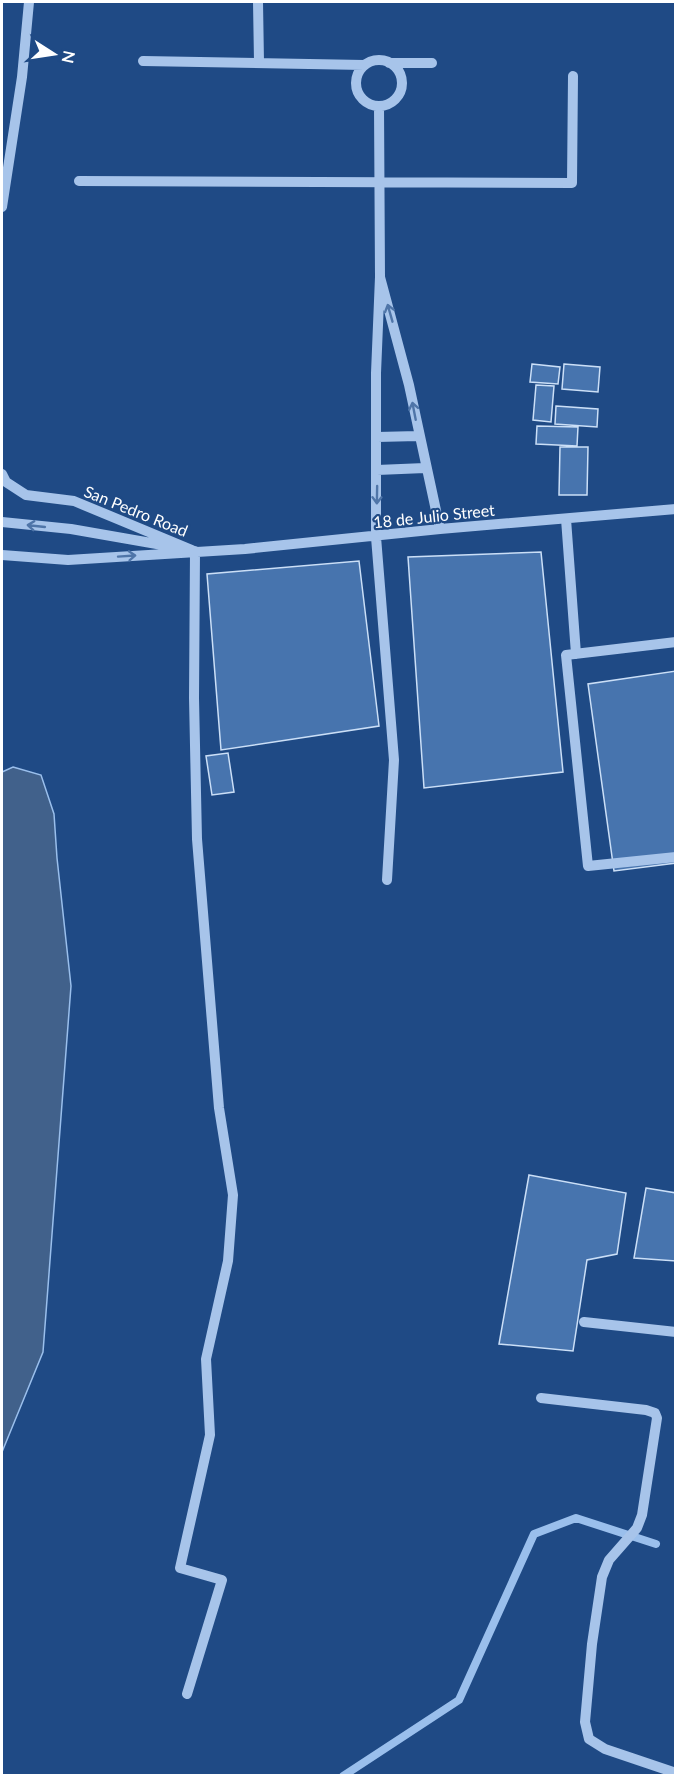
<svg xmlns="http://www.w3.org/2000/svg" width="677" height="1777" font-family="Lato,sans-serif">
	<rect width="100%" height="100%" fill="#1f4a85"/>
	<path fill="#41618b" stroke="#9abfec" stroke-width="1.5" d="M13 767 41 775 54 814 57 858 71 986 43 1352 2 1452V772Z"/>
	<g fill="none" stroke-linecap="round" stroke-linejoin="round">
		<path stroke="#9abfec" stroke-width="8" d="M343 1776 459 1700 534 1534 576 1518 656 1544"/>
	</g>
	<path fill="#4774ae" stroke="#cbdff7" stroke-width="1.5" d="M532 364 560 367 558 384 530 382Z
		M564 364 600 367 598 392 562 389Z
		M536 385 554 386 551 422 533 420Z
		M556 406 598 409 597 427 555 424Z
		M537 426 578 427 577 446 536 444Z
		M560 447H588L587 495H559Z
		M541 552 563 772 424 788 408 557Z
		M359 561 379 726 221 750 207 574Z
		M676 671V863L614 871 588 684Z
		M228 753 234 792 212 795 206 756Z
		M529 1175 626 1193 617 1254 587 1260 573 1351 499 1344Z
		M646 1188 676 1193V1261L634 1258Z"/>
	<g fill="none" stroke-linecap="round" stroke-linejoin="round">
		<path stroke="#a7c4ea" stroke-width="10" d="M258 2 259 62
			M356 83a23 23 0 1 1 46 0a23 23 0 1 1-46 0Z
			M143 61 364 65
			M389 63H432
			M379 106 380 277
			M79 181 572 183 573 76
			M2 207 22 77 29 2
			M377 437 418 436
			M377 470 425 468
			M2 474 6 482 26 495 74 501 192 550
			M566 519 576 654
			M2 522 71 529 174 547
			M2 555 68 560 245 549 440 529 676 509
			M676 642 566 655 588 866 676 857
			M387 880 394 760 376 537V373L380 277 409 385 440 529
			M584 1322 676 1332
			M541 1398 646 1410 655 1413 657 1418 642 1515 637 1528 609 1560 602 1577 592 1644 585 1722 589 1739 605 1749 676 1773
			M187 1694 222 1580 180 1568 210 1435 206 1359 228 1261 233 1195 219 1108 197 839 194 698 195 551"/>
	</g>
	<defs><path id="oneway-shaft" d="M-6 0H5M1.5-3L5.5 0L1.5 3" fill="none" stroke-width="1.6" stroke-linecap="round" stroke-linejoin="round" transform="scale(1.5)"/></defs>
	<g stroke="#4f75a8">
		<use href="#oneway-shaft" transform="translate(390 313) rotate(-106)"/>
		<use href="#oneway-shaft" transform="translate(414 411) rotate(-101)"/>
		<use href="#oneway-shaft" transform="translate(377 495) rotate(91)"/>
		<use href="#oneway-shaft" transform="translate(36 526) rotate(-174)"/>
		<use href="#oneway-shaft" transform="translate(127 556) rotate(-4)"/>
	</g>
	<g text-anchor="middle" stroke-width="4.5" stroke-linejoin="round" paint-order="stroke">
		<g font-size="16" fill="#fff" stroke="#1f4a85">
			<text transform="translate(136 511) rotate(22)" y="6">San Pedro Road</text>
			<text transform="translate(434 516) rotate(-6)" y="6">18 de Julio Street</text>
		</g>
	</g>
	<rect width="677" height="1777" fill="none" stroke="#ffffff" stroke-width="6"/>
	<g transform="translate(54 54) rotate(102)" stroke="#1f4a85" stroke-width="4.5" paint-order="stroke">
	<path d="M0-4.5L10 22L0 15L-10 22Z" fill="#ffffff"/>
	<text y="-9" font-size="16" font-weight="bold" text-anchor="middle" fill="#ffffff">N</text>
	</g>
</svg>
